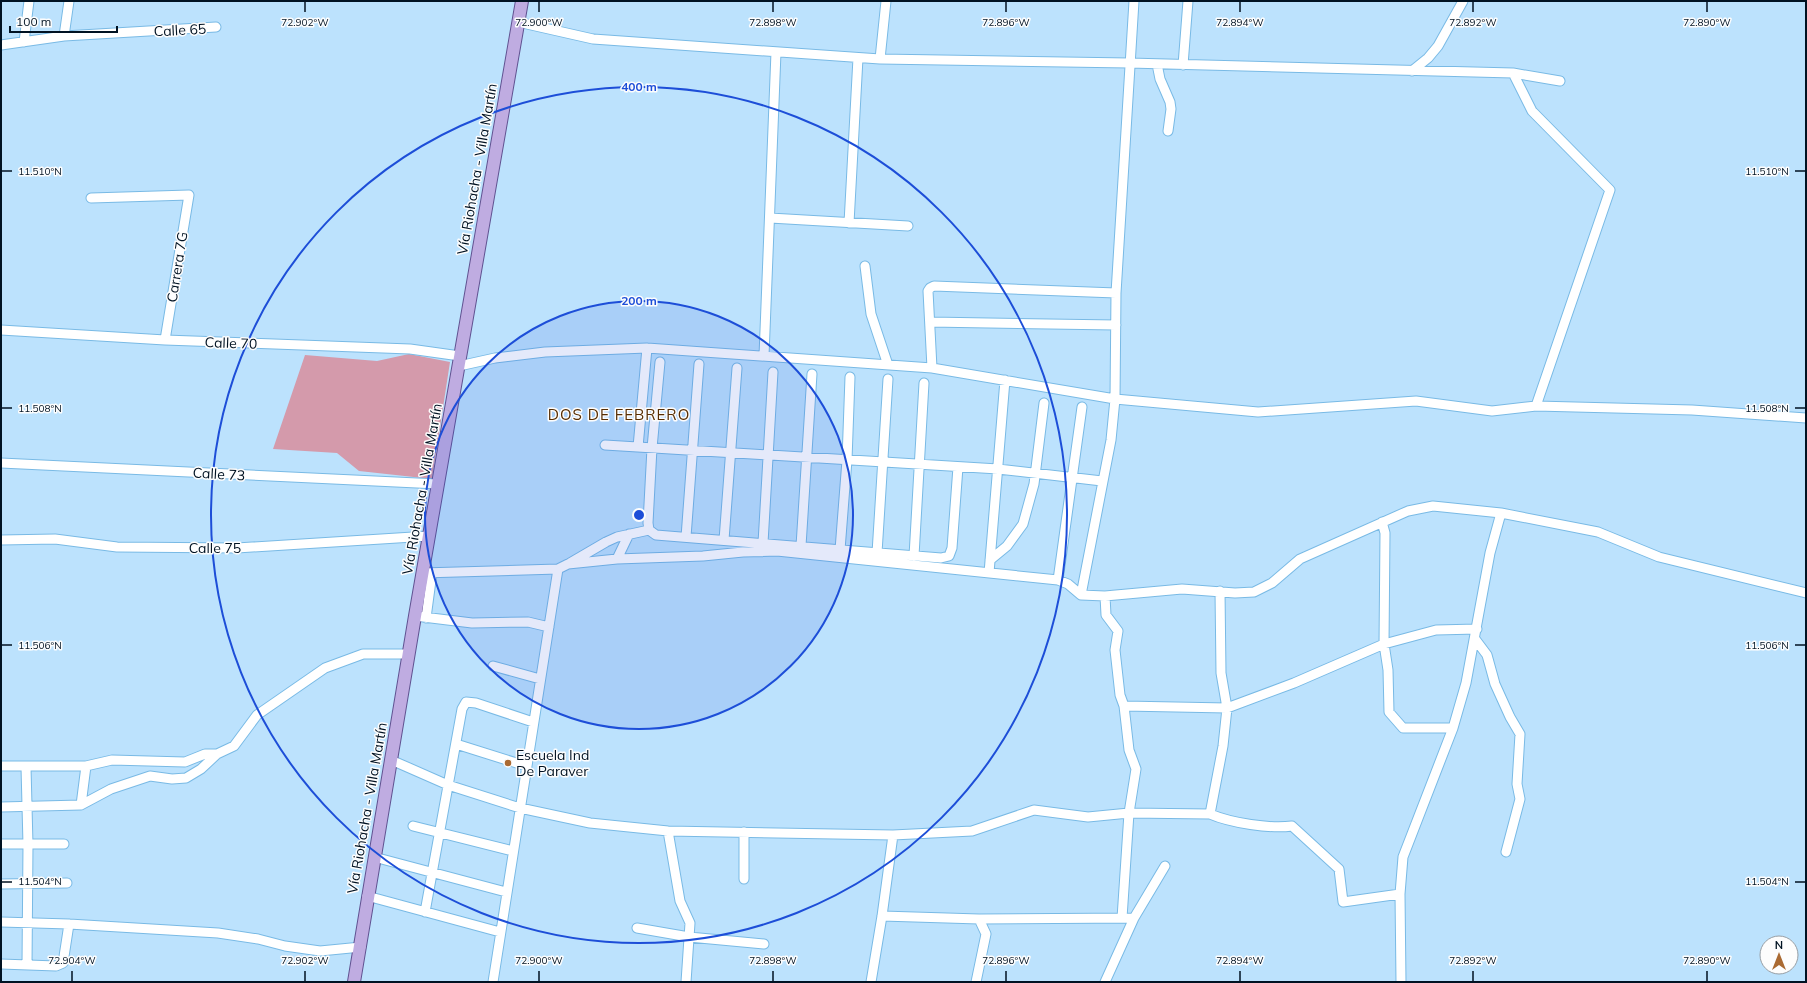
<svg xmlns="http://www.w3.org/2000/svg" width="1807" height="983" font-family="Mulish,sans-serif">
	<rect width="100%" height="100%" fill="#bce2fd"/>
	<path fill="#d49aab" d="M409 354 450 362 432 479 359 471 337 453 273 449 305 355 377 361Z"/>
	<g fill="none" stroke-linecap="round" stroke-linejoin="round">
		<g stroke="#79bae5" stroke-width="11">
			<path id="minor" d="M518 22 593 39 880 59 1129 63 1513 73 1560 81
				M64 36 69 1
				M24 42 29 1
				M1 45 64 36 216 27
				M880 59 886 1
				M1157 64 1160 79 1170 102 1171 109 1168 131
				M1183 65 1188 1
				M1412 71 1428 58 1438 46 1463 1
				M1513 73 1532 111 1610 190 1536 406
				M91 198 189 195 165 340
				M770 218 908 226
				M849 223 858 58
				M865 266 871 314 888 365
				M930 322 1116 325
				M1 330 165 340 410 349 460 356
				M764 356 776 52
				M660 362 652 448 648 523 649 530 656 535 941 558 949 556 952 548 958 467
				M459 366 495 358 545 352 647 348 932 368 1115 399 1258 412 1416 401 1492 411 1536 406 1692 410 1806 418
				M932 368 928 291 930 288 934 286 1116 293
				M605 445 998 469 1102 481
				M638 447 647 348
				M1 463 438 484
				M1382 522 1385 533 1384 644 1388 670 1389 712 1403 728H1453
				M686 537 699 364
				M1 540 55 539 117 547 237 548 429 536
				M724 540 737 368
				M763 543 773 372
				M801 546 812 374
				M840 550 847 460 850 377
				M877 553 888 379
				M914 556 924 383
				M617 559 629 534
				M990 560 1007 546 1023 524 1034 484 1044 403
				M570 563 606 542 617 537 649 530
				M422 573 558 569 568 564 617 559 703 556 743 552 777 551 1058 580 1068 584 1081 595 1105 596 1182 589 1235 593 1254 592 1272 583 1300 559 1408 511 1433 506 1501 513 1598 532 1659 557 1806 593
				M989 573 1005 380
				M1058 580 1082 407
				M1081 595 1111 440 1115 399 1116 293 1134 1
				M1105 596 1106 615 1118 631 1115 650 1120 695 1124 706 1129 750 1136 769 1129 813 1122 918
				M415 616 472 623 528 622 549 627
				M426 618 432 573
				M1475 639 1487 655 1495 684 1510 717 1520 734 1517 784 1520 799 1506 852
				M493 666 540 679
				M1124 706 1227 708 1294 683 1384 644 1436 630 1477 629
				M456 744 526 766
				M391 760 448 785 520 808 590 823 668 831 893 835 972 831 1034 810 1088 817 1129 813 1210 814C1231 823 1270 829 1292 826L1339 869 1343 902 1400 894
				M1 766H86L112 760 185 762 205 754H217
				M26 767 28 845 27 965
				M81 805 86 766
				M1 807 81 805 111 789 150 776 172 779 186 778 201 769 217 754 234 746 257 715 325 668 363 654H408
				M1210 814 1223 746 1227 708 1221 673 1220 591
				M413 826 513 851
				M668 831 680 901 690 923 686 982
				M744 832V879
				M1 844H64
				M374 857 506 892
				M1 884 67 883
				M367 896 500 932
				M425 912 462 709 466 702 476 703 533 722
				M882 916 979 919 1134 918
				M1 922 69 924 218 933 258 939 285 946 320 951 361 947
				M637 928 689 937 764 944
				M1 964 56 966 63 963 69 924
				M493 982 558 569
				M871 982 882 916 893 835
				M976 982 986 934 979 919
				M1105 982 1134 918 1165 866
				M1401 982 1400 894 1403 857 1453 728 1466 683 1490 553 1501 513"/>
		</g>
		<g stroke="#605291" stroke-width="14">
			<path id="major" d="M354 982 415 616 522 1"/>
		</g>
		<use href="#minor" stroke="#fff" stroke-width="9"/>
		<use href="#major" stroke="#bface1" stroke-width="12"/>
	</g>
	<path fill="none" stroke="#001222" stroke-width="1.5" d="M305 2V12M539 2V12M773 2V12M1006 2V12M1240 2V12M1473 2V12M1707 2V12M2 171H12M1795 171H1805M2 408H12M1795 408H1805M2 645H12M1795 645H1805M2 882H12M1795 882H1805M72 971V981M305 971V981M539 971V981M773 971V981M1006 971V981M1240 971V981M1473 971V981M1707 971V981"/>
	<circle cx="639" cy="515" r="214" fill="#1d4ed8" fill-opacity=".12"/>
	<g fill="none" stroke="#1d4ed8" stroke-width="2">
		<circle cx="639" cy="515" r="214"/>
		<circle cx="639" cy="515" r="428"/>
	</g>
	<circle fill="#aa6a32" stroke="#fdfdfd" stroke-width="1.5" cx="508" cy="763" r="4"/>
	<g text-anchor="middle" stroke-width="3" stroke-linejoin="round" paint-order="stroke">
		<g font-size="14" fill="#001222" stroke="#fdfdfd">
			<text transform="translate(180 30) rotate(-3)" y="5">Calle 65</text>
			<text transform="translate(477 169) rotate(-80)" y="5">Vía Riohacha - Villa Martín</text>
			<text transform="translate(177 267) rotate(-81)" y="5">Carrera 7G</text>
			<text transform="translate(231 343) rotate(2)" y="5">Calle 70</text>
			<text transform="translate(219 474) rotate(3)" y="5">Calle 73</text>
			<text transform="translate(422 489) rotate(-80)" y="5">Vía Riohacha - Villa Martín</text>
			<text x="215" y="553">Calle 75</text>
			<text transform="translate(367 808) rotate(-80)" y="5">Vía Riohacha - Villa Martín</text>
		</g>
		<g font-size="14" fill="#001222" stroke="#fdfdfd" text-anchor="start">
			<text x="516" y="760">Escuela Ind<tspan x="516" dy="16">De Paraver</tspan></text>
		</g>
		<g font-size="15" letter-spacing="1" fill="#582e03" stroke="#fdfdfd">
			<text x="619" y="420">DOS DE FEBRERO</text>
		</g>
	</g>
	<g font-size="10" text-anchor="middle" fill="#001222" stroke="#fdfdfd" stroke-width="3" stroke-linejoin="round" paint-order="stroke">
		<text x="305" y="26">72.902°W</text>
		<text x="539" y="26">72.900°W</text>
		<text x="773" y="26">72.898°W</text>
		<text x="1006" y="26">72.896°W</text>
		<text x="1240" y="26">72.894°W</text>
		<text x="1473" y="26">72.892°W</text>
		<text x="1707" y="26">72.890°W</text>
		<text x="40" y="175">11.510°N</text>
		<text x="1767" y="175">11.510°N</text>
		<text x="40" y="412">11.508°N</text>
		<text x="1767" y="412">11.508°N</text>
		<text x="40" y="649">11.506°N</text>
		<text x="1767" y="649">11.506°N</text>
		<text x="40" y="885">11.504°N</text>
		<text x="1767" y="885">11.504°N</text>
		<text x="72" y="964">72.904°W</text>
		<text x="305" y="964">72.902°W</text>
		<text x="539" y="964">72.900°W</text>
		<text x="773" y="964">72.898°W</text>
		<text x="1006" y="964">72.896°W</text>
		<text x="1240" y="964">72.894°W</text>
		<text x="1473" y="964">72.892°W</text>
		<text x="1707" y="964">72.890°W</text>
	</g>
	<circle cx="639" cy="515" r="6" fill="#1d4ed8" stroke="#fdfdfd" stroke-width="2"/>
	<g font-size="12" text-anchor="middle" font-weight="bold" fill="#1d4ed8" stroke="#fdfdfd" stroke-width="3" stroke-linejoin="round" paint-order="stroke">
		<text x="639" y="91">400 m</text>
		<text x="639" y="305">200 m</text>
	</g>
	<rect width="1807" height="983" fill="none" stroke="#001222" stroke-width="4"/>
	<g transform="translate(1779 955)"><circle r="19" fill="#fdfdfd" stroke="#989fa5"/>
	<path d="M0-3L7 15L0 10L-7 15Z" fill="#aa6a32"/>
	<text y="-6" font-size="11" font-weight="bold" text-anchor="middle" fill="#001222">N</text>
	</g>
	<path d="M10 26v6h107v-6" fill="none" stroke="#001222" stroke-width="2"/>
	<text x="16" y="26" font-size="12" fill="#001222" stroke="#fdfdfd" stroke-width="3" paint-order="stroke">100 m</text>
</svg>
